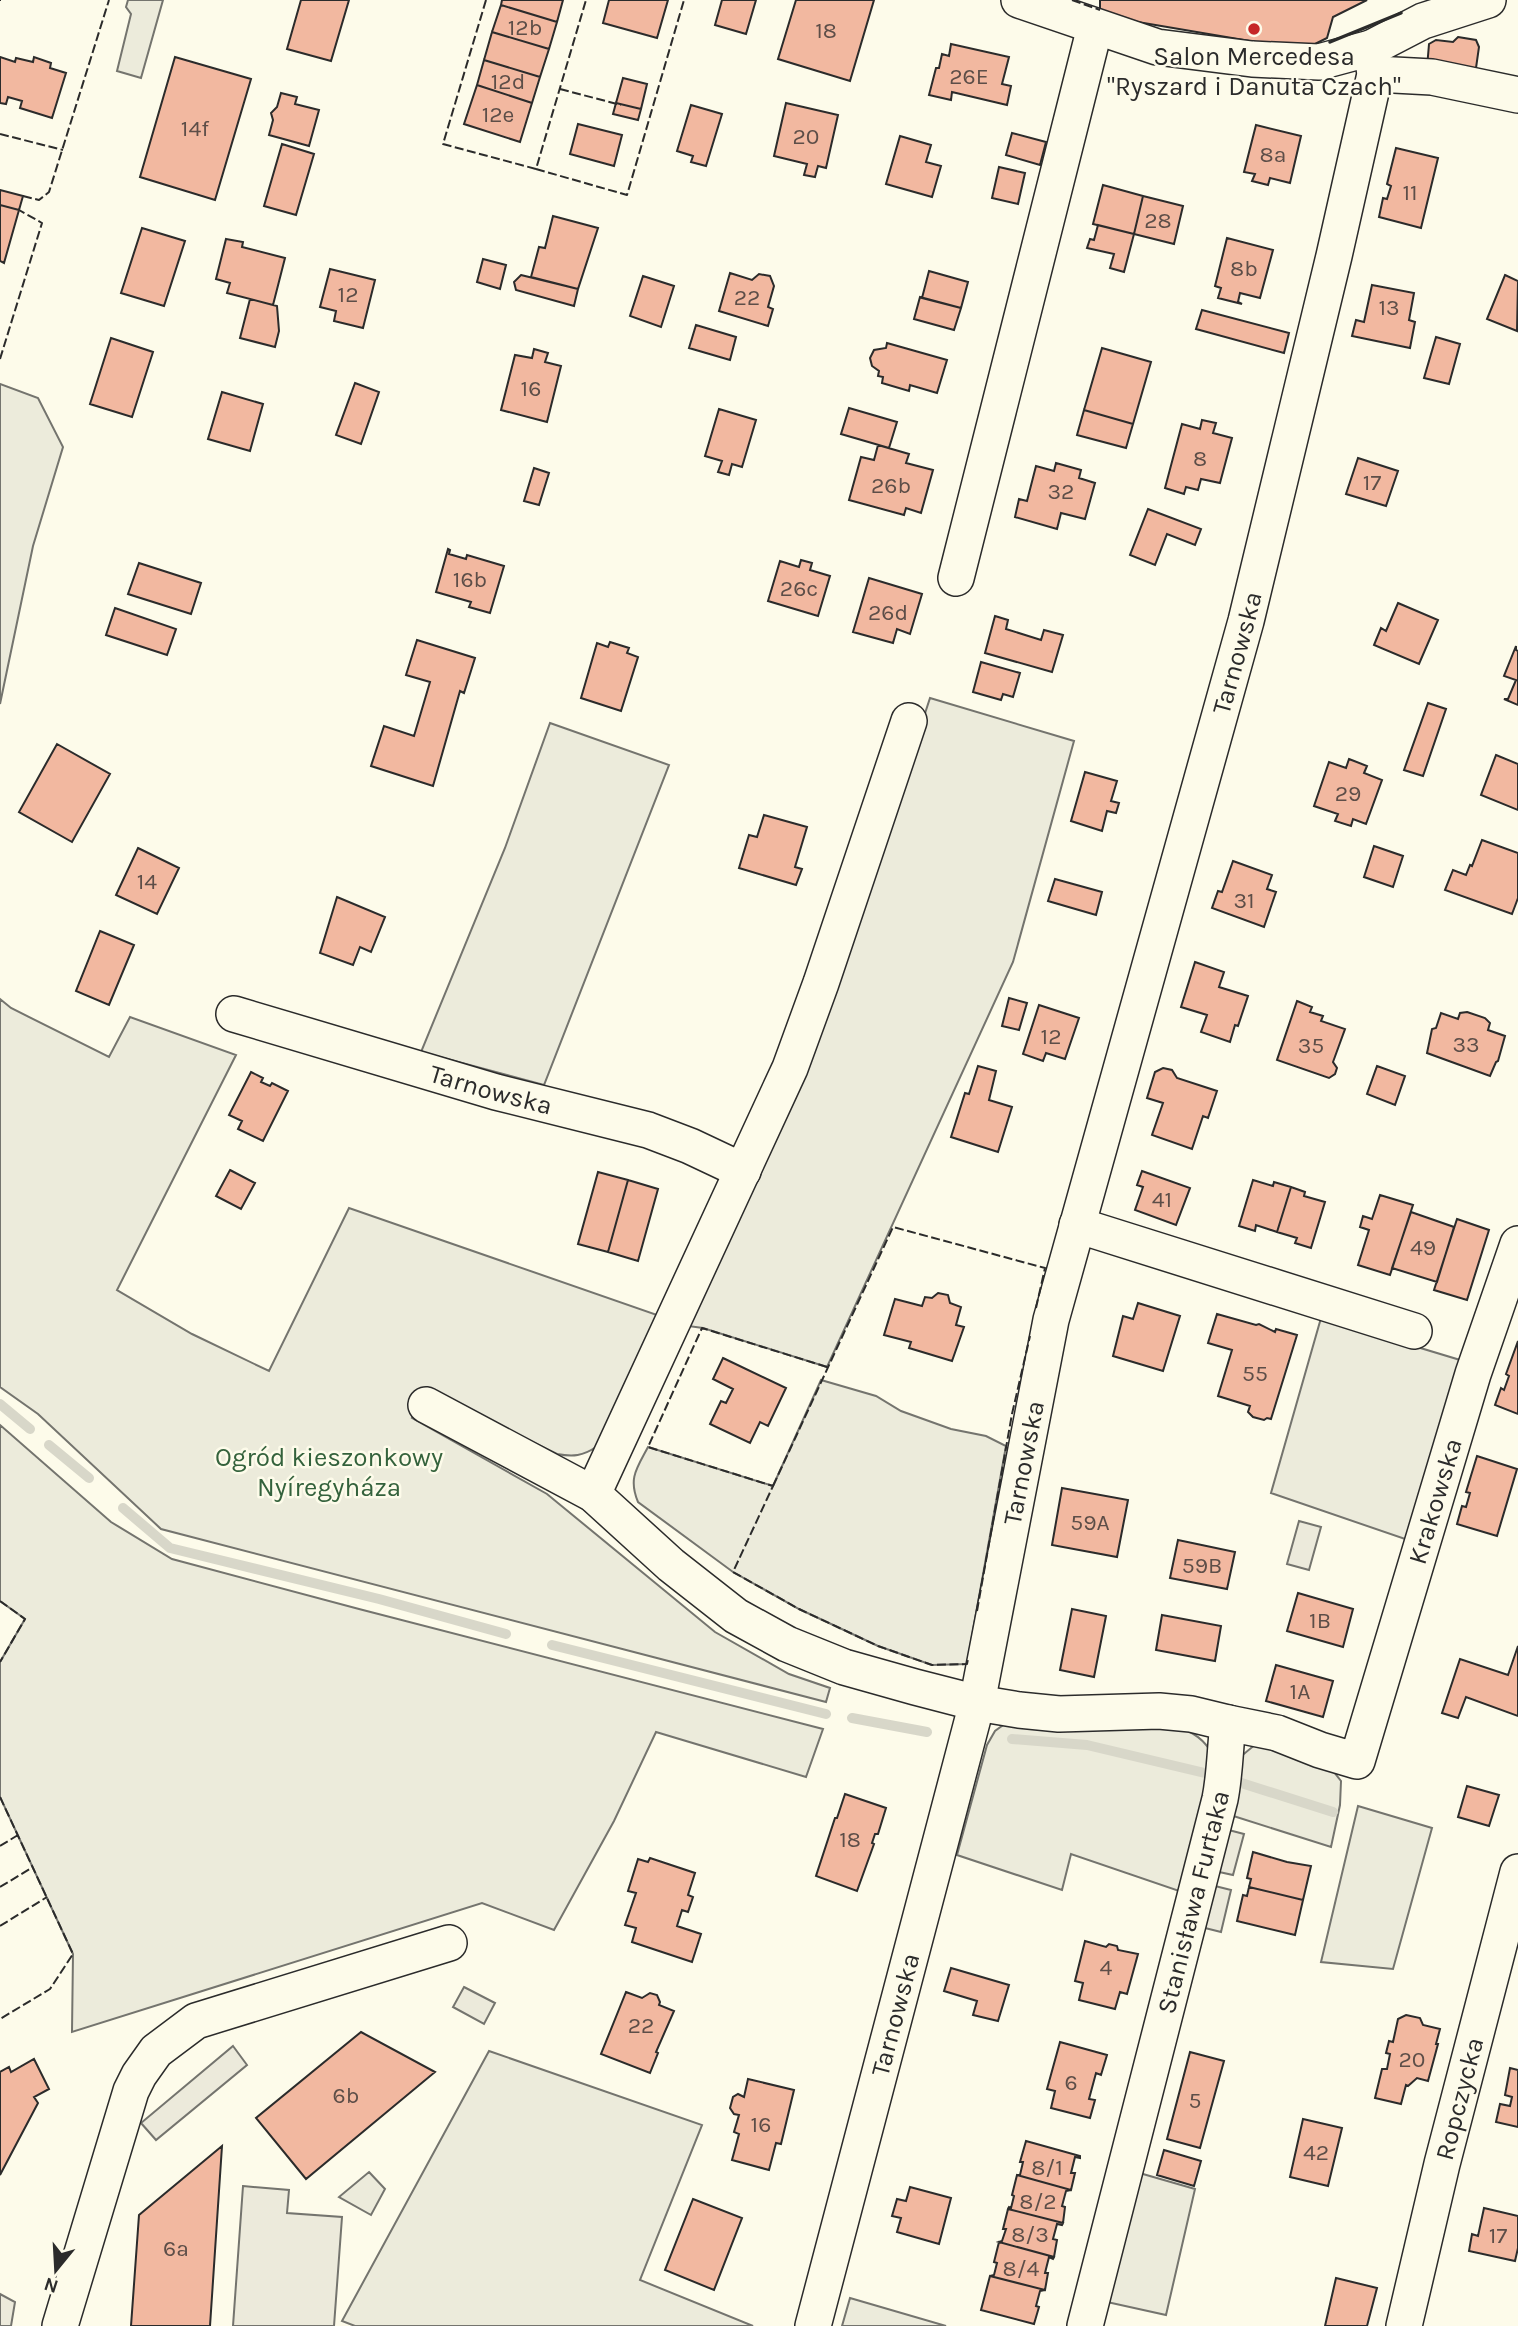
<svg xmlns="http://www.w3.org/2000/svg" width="1518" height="2326" font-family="Karla,sans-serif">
	<rect width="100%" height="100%" fill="#fdfbea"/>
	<path fill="#ecebdb" stroke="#74746e" stroke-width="2" d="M128 0H163L141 78 117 71 131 14 126 7Z
		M0 384 38 398 63 447 33 546 0 704Z
		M930 698 1074 741 1013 962 827 1367 703 1328 688 1326 827 1014Z
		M550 723 669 765 544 1085 421 1052 505 848Z
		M0 999 11 1008 109 1057 130 1017 236 1055 117 1290 192 1334 269 1371 349 1208 660 1316 596 1447C583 1456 573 1457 557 1454L428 1391 412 1418 547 1494 715 1632 789 1674 830 1688 826 1702 161 1529 38 1414 0 1387Z
		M1321 1318 1470 1363 1408 1540 1271 1493Z
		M821 1380 876 1396 901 1411 951 1429 986 1436 1006 1446 967 1664 932 1665 878 1646 799 1609 733 1572 638 1502C628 1478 637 1468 648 1447L773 1486Z
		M0 1425 111 1522 172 1559 359 1609 823 1729 806 1777 656 1732 614 1821 554 1930 482 1903 72 2032 73 1954 0 1797V1662L25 1619 0 1601Z
		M1006 1723 1177 1726C1194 1733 1204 1739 1213 1755L1182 1892 1071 1854 1062 1890 957 1855 987 1745 995 1731Z
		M1257 1743 1330 1767 1341 1781 1340 1805 1331 1847 1224 1813 1239 1758Z
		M1358 1806 1432 1828 1393 1969 1321 1962Z
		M489 2051 702 2125 640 2280 753 2326H355L342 2321Z
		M369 2172 385 2189 371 2215 339 2197Z
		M1136 2172 1195 2189 1166 2315 1107 2302Z
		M850 2298 946 2326H842Z"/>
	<path fill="#eceadb" stroke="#74746e" stroke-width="2" d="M1299 1521 1321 1527 1309 1570 1287 1564Z
		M1221 1828 1244 1834 1233 1875 1210 1870Z
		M1207 1884 1231 1890 1221 1932 1197 1926Z
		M464 1987 495 2003 484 2024 453 2007Z
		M233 2046 247 2065 156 2140 141 2123Z
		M243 2186 289 2190 287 2213 342 2217 334 2326H233Z
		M0 2294 15 2302 11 2326H0Z"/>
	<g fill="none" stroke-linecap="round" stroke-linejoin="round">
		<path stroke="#d8d7c9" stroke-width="10" d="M0 1404 30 1429
			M49 1445 89 1478
			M123 1508 170 1548 379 1599 506 1634
			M552 1645 826 1714
			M852 1718 927 1732
			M1012 1739 1087 1745 1209 1774
			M1235 1781 1333 1812"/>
	</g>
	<path fill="#f2b8a0" stroke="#2b2b2b" stroke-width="2" d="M301 0H349L331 61 287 49Z
		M502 0H563L557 22 501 5Z
		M609 0H668L657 38 603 23Z
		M722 0H756L746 34 715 25Z
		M796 0H874L850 81 778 59Z
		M1100 0H1367L1333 17 1327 38 1303 50 1126 20 1100 10Z
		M501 5 557 22 549 49 492 32Z
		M492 32 549 49 540 77 484 60Z
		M1458 37 1476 40 1479 47 1475 75 1427 68 1429 44 1436 40 1453 42Z
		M951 44 1009 57 1002 84 1011 86 1007 105 952 92 951 100 929 95 936 68H939L942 54 949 56Z
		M0 57 15 62 16 58 33 62 34 57 51 63 50 68 66 73 52 118 20 108 22 101 8 97 6 104 0 103Z
		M175 57 251 79 215 200 140 177Z
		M484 60 540 77 532 103 477 85Z
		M623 78 647 84 641 109 616 103Z
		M477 85 532 103 520 142 464 124Z
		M281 93 297 97 295 104 319 110 309 146 269 135 273 120 271 113 277 107Z
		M616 103 641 109 638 120 613 114Z
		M786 103 838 115 826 168 818 166 815 177 804 175 807 164 774 156Z
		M691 105 722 114 706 166 691 162 693 156 677 151Z
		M578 124 622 135 614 166 570 154Z
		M1256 125 1301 136 1290 183 1270 178 1268 185 1252 181 1255 174 1244 172Z
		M1012 133 1046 142 1040 165 1006 155Z
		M900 136 931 145 926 162 941 166 932 197 886 184Z
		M282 144 314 154 296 215 264 206Z
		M1396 148 1438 158 1421 228 1379 217 1383 198 1387 199 1391 186 1387 184Z
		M999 167 1025 173 1018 204 992 198Z
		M1103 185 1143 196 1134 234 1093 224Z
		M0 190 23 196 19 210 0 205Z
		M1143 196 1183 206 1174 244 1134 234Z
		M0 205 19 210 4 263 0 261Z
		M553 216 598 228 578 289 531 277 539 247 545 248Z
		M1098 225 1134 234 1124 272 1110 268 1114 254 1087 248 1090 239 1094 240Z
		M142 228 185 241 164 306 121 293Z
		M1227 238 1273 250 1260 298 1240 293 1238 302 1242 304 1218 298 1221 288 1215 286Z
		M226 239 243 242 242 247 285 258 273 305 227 293 230 283 216 279Z
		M483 259 506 265 500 289 477 282Z
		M330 269 375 280 363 328 334 321 336 311 320 307Z
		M929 271 968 282 961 308 922 298Z
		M730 273 752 280 759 274 770 276 774 286 768 307 773 309 768 326 719 311Z
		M521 275 578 289 574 306 516 290 514 282Z
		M1505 275 1518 281 1517 331 1487 319Z
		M643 276 674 286 661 327 630 316Z
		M1372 285 1414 293 1409 320 1415 322 1410 348 1352 336 1356 320 1364 322Z
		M920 297 961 308 954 330 914 319Z
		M250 299 277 306 279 331 275 347 240 338Z
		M1202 310 1289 333 1284 353 1196 329Z
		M696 325 736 337 730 360 689 348Z
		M1436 337 1460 344 1449 384 1424 378Z
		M111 338 153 352 132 417 90 404Z
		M887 343 947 360 937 393 910 385 909 391 882 383 883 377 878 376 879 371 872 366 870 358 874 350 886 348Z
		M1102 348 1151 362 1133 424 1084 410Z
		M534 349 548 353 545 362 561 366 547 422 501 410 515 355 532 358Z
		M355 383 379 392 361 444 336 435Z
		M222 392 263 404 250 451 208 439Z
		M849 408 897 422 889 448 841 434Z
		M719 409 756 420 742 467 732 464 729 475 718 472 722 461 705 456Z
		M1084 410 1133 424 1126 448 1077 435Z
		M1202 420 1216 423 1213 433 1232 438 1220 483 1201 479 1198 490 1186 487 1184 494 1165 488 1182 424 1200 429Z
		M878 445 909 454 906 463 933 470 921 513 906 508 904 515 849 500 861 457 874 460Z
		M1358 458 1398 471 1386 506 1346 494Z
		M1056 463 1081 470 1079 478 1095 483 1085 519 1061 513 1057 529 1015 517 1019 499 1027 501 1036 466 1054 471Z
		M534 468 549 473 539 505 524 501Z
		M1148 509 1201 529 1195 545 1167 534 1155 565 1130 555Z
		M448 549 450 550 449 554 466 559 467 555 504 566 490 613 469 607 471 602 436 592Z
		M801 560 812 563 810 570 830 576 818 616 768 601 780 561 799 567Z
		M139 563 201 583 191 614 128 594Z
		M869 578 922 594 910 634 897 629 893 643 853 632Z
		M1398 603 1438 620 1419 664 1374 645 1381 628 1386 631Z
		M115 608 176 629 167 655 106 635Z
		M995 616 1008 620 1006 629 1041 640 1044 630 1063 635 1052 672 985 653Z
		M417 640 475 658 464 693 460 691 433 786 371 766 384 726 414 736 430 682 406 675Z
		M610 642 629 648 627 653 638 657 621 711 581 698 597 643 608 647Z
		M1516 646V650L1518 651V705L1504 699H1508L1516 680 1504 676Z
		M981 662 1020 673 1013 697 1003 694 1001 700 973 692Z
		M1428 703 1446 709 1423 776 1404 770Z
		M57 744 110 774 72 842 19 812Z
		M1496 755 1518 764V810L1481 795Z
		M1349 759 1367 766 1364 773 1382 780 1366 824 1353 819 1351 826 1335 821 1338 814 1314 806 1329 762 1346 768Z
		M1085 772 1117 781 1111 801 1119 803 1116 813 1107 811 1102 831 1071 821Z
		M764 815 807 827 795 867 802 869 796 885 739 868 749 835 757 837Z
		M1482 840 1518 853V898L1512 914 1445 890 1453 870 1466 875 1470 865 1472 866Z
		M1374 846 1403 856 1393 887 1364 877Z
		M138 848 179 868 157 914 116 895Z
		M1233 861 1272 875 1267 889 1276 892 1264 927 1212 908 1218 891 1222 892Z
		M1055 879 1102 892 1096 915 1048 901Z
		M337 897 385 917 371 952 360 947 353 965 320 953Z
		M100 931 134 945 109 1005 76 991Z
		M1195 962 1224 972 1219 987 1248 996 1238 1026 1235 1025 1230 1042 1201 1032 1207 1015 1181 1007Z
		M1009 998 1027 1003 1019 1030 1002 1026Z
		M1297 1001 1312 1007 1310 1012 1323 1016 1321 1021 1345 1029 1333 1062 1337 1068 1335 1074 1329 1078 1277 1060Z
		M1039 1005 1079 1018 1065 1059 1046 1053 1043 1061 1023 1054Z
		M1467 1012 1485 1018 1490 1023 1488 1030 1505 1036 1498 1061 1496 1062 1490 1076 1427 1053 1432 1029 1436 1028 1441 1013 1458 1019 1460 1013Z
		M978 1066 996 1071 989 1100 1012 1107 998 1152 951 1137 965 1093 969 1094Z
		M1377 1066 1405 1076 1395 1105 1367 1094Z
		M1163 1068 1172 1070 1177 1078 1217 1091 1208 1118 1203 1116 1192 1149 1152 1135 1163 1103 1147 1098 1155 1072Z
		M251 1072 263 1078 261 1082 270 1086 272 1083 288 1091 263 1141 238 1129 242 1121 229 1115Z
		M230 1170 255 1183 241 1209 216 1196Z
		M1142 1171 1190 1188 1176 1225 1135 1210 1143 1187 1137 1185Z
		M598 1172 628 1180 608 1252 578 1244Z
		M628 1180 658 1189 638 1261 608 1252Z
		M1253 1180 1273 1186 1274 1182 1291 1187 1277 1232 1256 1225 1255 1231 1239 1226Z
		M1291 1187 1305 1192 1304 1196 1325 1202 1311 1248 1295 1243 1297 1238 1277 1232Z
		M1380 1195 1413 1205 1390 1275 1358 1265 1369 1230 1360 1227 1363 1216 1372 1219Z
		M1411 1212 1454 1227 1437 1282 1392 1268Z
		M1457 1219 1489 1230 1467 1300 1434 1290Z
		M938 1293 948 1295 950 1303 961 1307 956 1325 964 1327 952 1361 909 1348 911 1342 884 1335 895 1299 922 1306 925 1297 932 1298Z
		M1138 1303 1180 1316 1163 1371 1113 1356 1123 1316 1133 1319Z
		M1217 1314 1256 1325 1259 1324 1275 1332 1276 1329 1297 1335 1271 1419 1267 1418 1264 1420 1253 1417 1248 1412 1250 1406 1218 1396 1232 1350 1208 1343Z
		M1518 1341V1414L1495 1405 1501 1388 1504 1390 1509 1376 1506 1374Z
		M723 1358 786 1388 768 1426 760 1422 750 1443 710 1424 721 1401 726 1403 733 1389 713 1379Z
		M1477 1456 1517 1469 1497 1536 1457 1524 1462 1506 1466 1507 1470 1493 1466 1492Z
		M1062 1488 1128 1500 1117 1557 1052 1545Z
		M1178 1540 1235 1552 1227 1589 1170 1578Z
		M1298 1593 1353 1609 1343 1647 1287 1631Z
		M1072 1609 1106 1616 1094 1677 1060 1670Z
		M1162 1615 1221 1626 1215 1661 1156 1650Z
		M1518 1646V1716L1466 1697 1458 1718 1442 1713 1460 1659 1508 1675Z
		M1276 1665 1333 1681 1323 1717 1266 1701Z
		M1467 1786 1499 1795 1489 1826 1458 1817Z
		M845 1794 886 1808 878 1834H875L872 1843 874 1844 857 1891 816 1876 835 1818H837Z
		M1253 1852 1287 1862 1311 1866 1303 1900 1249 1887 1251 1879 1247 1878Z
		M650 1858 695 1873 688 1895 693 1897 688 1912 682 1910 677 1926 701 1934 692 1962 632 1942 636 1928 625 1925 636 1893 628 1891 638 1859 648 1862Z
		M1249 1887 1303 1900 1295 1935 1237 1921 1243 1895 1247 1896Z
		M1085 1941 1106 1947 1109 1944 1117 1946 1118 1950 1138 1954 1127 1994 1120 1992 1115 2009 1079 2000 1083 1983 1075 1981Z
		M951 1968 1009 1985 998 2021 973 2015 977 2001 944 1991Z
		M626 1992 642 1998 650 1993 657 1995 660 2002 659 2005 674 2011 656 2052 658 2053 650 2073 601 2054Z
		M1406 2015 1420 2018 1423 2025 1440 2029 1436 2044H1438L1428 2081 1417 2078 1408 2086 1406 2085 1401 2104 1375 2098 1382 2069H1387L1390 2054 1386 2053 1389 2041 1393 2042 1398 2019Z
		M361 2032 435 2072 306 2179 256 2118Z
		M1060 2042 1107 2055 1101 2075 1096 2073 1089 2099 1095 2100 1090 2118 1051 2108 1055 2091 1047 2089Z
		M1190 2052 1224 2061 1200 2148 1167 2139Z
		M34 2059 49 2089 34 2097 38 2103 0 2175V2072L9 2067 11 2072Z
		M1510 2068 1518 2070V2127L1496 2122 1500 2104 1510 2106 1512 2097 1505 2095Z
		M748 2079 794 2090 781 2144 776 2143 769 2170 732 2160 739 2134 734 2132 739 2115 734 2114 730 2108 733 2097 738 2094 744 2097Z
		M1303 2119 1342 2128 1328 2186 1290 2177Z
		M1026 2141 1080 2156V2158L1075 2157 1071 2173H1075L1071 2190 1017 2175H1020L1023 2162H1020Z
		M222 2146 210 2326H131L139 2215Z
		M1164 2150 1201 2161 1194 2186 1157 2175Z
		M1017 2175 1071 2190 1066 2191 1062 2206 1065 2207 1063 2223 1008 2209 1009 2207 1011 2208 1014 2196 1012 2195Z
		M910 2187 951 2198 939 2244 897 2232 901 2218 892 2216 897 2199 906 2201Z
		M693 2199 742 2218 714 2290 665 2270Z
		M1484 2208 1518 2216V2248L1515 2261 1469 2251 1472 2234 1478 2236Z
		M1008 2209 1063 2223 1062 2225 1057 2224 1053 2239 1057 2240 1054 2257 999 2242 1002 2241 1006 2229H1003Z
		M999 2242 1054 2257 1053 2259 1049 2257 1045 2273H1048L1045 2290 990 2276 994 2275 997 2263 994 2262Z
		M990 2276 1045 2290 1040 2291 1036 2306 1039 2307 1034 2324 981 2310Z
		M1336 2278 1377 2288 1367 2326H1325Z"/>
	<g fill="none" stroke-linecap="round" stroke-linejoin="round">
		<g stroke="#2b2b2b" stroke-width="38">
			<g id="minor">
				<path d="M1019 0 1157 47 1252 59 1319 62 1371 48 1423 21 1488 0"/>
				<path d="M1375 74 1432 77 1518 95"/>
				<path d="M956 578 1095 27"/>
				<path id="s1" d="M234 1014 496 1092 648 1130 690 1146 743 1171"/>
				<path d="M1077 1225 1414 1331"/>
				<path d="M426 1405 593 1494 671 1565 736 1616 787 1644 844 1667 915 1687 977 1703 1019 1710 1059 1714 1159 1711 1191 1714 1228 1723C1225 1749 1225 1774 1220 1799L1085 2326"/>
				<path d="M593 1494 790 1068 821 983 909 721"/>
				<path id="s2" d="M1228 1723 1277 1733 1320 1750 1357 1761 1473 1374 1518 1244"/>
				<path d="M60 2326 131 2091 139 2075 156 2051 196 2021 449 1943"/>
				<path id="s3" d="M813 2326 977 1703 1051 1320 1246 621 1334 256 1375 74 1371 48"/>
				<path id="s4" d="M1404 2326 1442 2164 1518 1872"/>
			</g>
		</g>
		<use href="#minor" stroke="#fdfbea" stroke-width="35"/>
		<path stroke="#2b2b2b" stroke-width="2" stroke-dasharray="9 3.5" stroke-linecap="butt" d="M486 0 443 144 536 169 586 0
			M1072 0 1100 10
			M0 1V0
			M560 89 621 105
			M0 134 63 150
			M536 169 627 195 684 0
			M23 196 39 200 49 192 109 0
			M0 359 42 223 19 210
			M827 1367 702 1328 648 1447 773 1486 733 1572 799 1609 878 1646 932 1665 967 1664 968 1659
			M773 1486 893 1227 1045 1268 1036 1308
			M0 1601 25 1619 0 1662
			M977 1611 1012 1414 1030 1336
			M0 1797 73 1954 50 1989 0 2019
			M0 1846 18 1835
			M0 1887 33 1867
			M0 1926 47 1897"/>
		<path stroke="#2b2b2b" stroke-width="3.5" d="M1330 42 1401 13"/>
	</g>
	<circle fill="#c62828" stroke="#fdfbea" stroke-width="2.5" cx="1254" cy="29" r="7"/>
	<g text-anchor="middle" stroke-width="5" stroke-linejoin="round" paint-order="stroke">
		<g font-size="23" fill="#5d4e48">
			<text x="525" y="35">12b</text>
			<text x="826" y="38">18</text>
			<text x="969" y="84">26E</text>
			<text x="508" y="89">12d</text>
			<text x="498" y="122">12e</text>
			<text x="195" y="136">14f</text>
			<text x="806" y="144">20</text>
			<text x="1273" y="162">8a</text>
			<text x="1410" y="200">11</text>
			<text x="1158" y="228">28</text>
			<text x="1244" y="276">8b</text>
			<text x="348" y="302">12</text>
			<text x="747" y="305">22</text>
			<text x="1389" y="315">13</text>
			<text x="531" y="396">16</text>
			<text x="1200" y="466">8</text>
			<text x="1372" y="490">17</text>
			<text x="891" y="493">26b</text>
			<text x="1061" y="499">32</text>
			<text x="470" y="587">16b</text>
			<text x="799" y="596">26c</text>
			<text x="888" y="620">26d</text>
			<text x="1348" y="801">29</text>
			<text x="147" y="889">14</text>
			<text x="1244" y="908">31</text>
			<text x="1051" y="1044">12</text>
			<text x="1466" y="1052">33</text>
			<text x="1311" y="1053">35</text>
			<text x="1162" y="1207">41</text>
			<text x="1423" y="1255">49</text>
			<text x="1255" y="1381">55</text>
			<text x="1090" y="1530">59A</text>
			<text x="1202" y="1573">59B</text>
			<text x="1320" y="1628">1B</text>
			<text x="1300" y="1699">1A</text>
			<text x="850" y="1847">18</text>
			<text x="1106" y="1975">4</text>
			<text x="641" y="2033">22</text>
			<text x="1412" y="2067">20</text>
			<text x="1071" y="2090">6</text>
			<text x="346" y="2103">6b</text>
			<text x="1195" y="2108">5</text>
			<text x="761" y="2132">16</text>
			<text x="1316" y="2160">42</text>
			<text x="1047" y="2175">8/1</text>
			<text x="1038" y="2209">8/2</text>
			<text x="1030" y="2242">8/3</text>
			<text x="1498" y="2243">17</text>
			<text x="176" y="2256">6a</text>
			<text x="1021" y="2276">8/4</text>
		</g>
		<g font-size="26" fill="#2b2b2b" stroke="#fdfbea">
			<text x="1254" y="65">Salon Mercedesa<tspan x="1254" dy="30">"Ryszard i Danuta Czach"</tspan></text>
		</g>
		<g font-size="26" fill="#2b2b2b" stroke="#fdfbea">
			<text dy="9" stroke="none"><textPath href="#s3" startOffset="1727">Tarnowska</textPath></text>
			<text dy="9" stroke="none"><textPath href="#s1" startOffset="268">Tarnowska</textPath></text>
			<text dy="9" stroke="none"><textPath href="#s3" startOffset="889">Tarnowska</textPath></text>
			<text dy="9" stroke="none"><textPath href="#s2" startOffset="406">Krakowska</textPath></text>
			<text transform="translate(1193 1902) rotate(-76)" y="9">Stanisława Furtaka</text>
			<text dy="9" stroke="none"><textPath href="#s3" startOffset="322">Tarnowska</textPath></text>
			<text dy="9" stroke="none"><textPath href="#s4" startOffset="234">Ropczycka</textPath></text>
		</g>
		<g font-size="26" fill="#34623c" stroke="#fdfbea">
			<text x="329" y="1466">Ogród kieszonkowy<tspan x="329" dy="30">Nyíregyháza</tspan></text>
		</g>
	</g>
	<g transform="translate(56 2270) rotate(198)" stroke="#fdfbea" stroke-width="5" paint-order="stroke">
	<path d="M0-5L12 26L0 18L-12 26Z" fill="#2b2b2b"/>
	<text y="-10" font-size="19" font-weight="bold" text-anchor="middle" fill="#2b2b2b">N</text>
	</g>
</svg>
